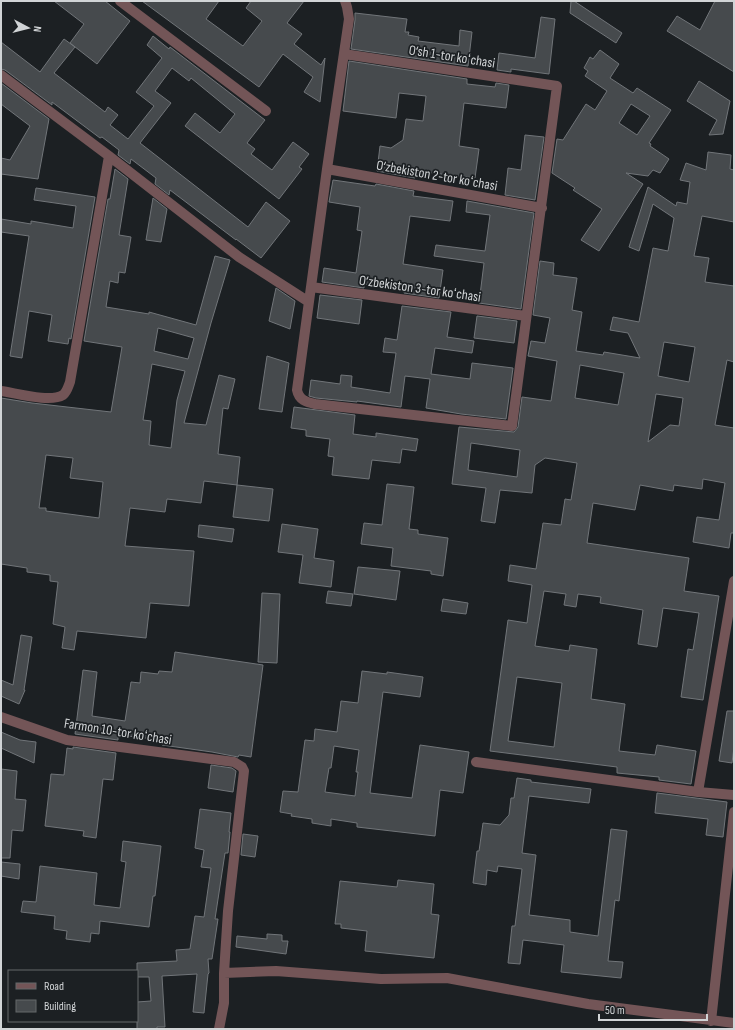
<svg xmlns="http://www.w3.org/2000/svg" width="735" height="1030" font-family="'Sofia Sans Condensed',sans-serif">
	<rect width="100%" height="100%" fill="#1c2023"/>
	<path fill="#464a4d" stroke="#717579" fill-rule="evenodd" d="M54 1H105L130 21 97 64 70 43 84 24Z
		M142 1H219L206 19 243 46 262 21 246 8 251 1H304L287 23 302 34 294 44 321 65 325 58 320 102 304 92 313 77 283 54 259 87Z
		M571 1H574L622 33 616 43 570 13Z
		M715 1H734V72L667 31 677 16 700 30Z
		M355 13 407 19 405 32H409L408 35 419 37 418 41 459 46 460 30 472 32 468 66 351 49 355 20Z
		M541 17 555 19 549 74 511 69V72L497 70 499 53 535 58Z
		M153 36 169 49 170 47 265 120 247 143 255 149 251 154 272 170 293 142 309 154 299 167 302 169 279 199 185 126 195 113 220 133 235 114 191 78 189 81 172 68 155 91 171 103 140 143 248 227 266 202 290 221 261 258 236 239V240L170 190 169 195 155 184 156 178 131 159 130 164 118 155 119 150 102 137 100 138 52 102V105L5 70 1 69V42L40 72 64 39 75 47 54 73 105 112 108 107 118 115 110 125 128 139 154 106 136 92 162 58 147 45Z
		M600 50 619 64 610 78 633 93 637 88 671 110 649 143 651 144 650 146 669 159 660 173 653 170 648 176 626 173 643 184 599 251 581 240 602 209 573 190 575 188 552 173 557 139 563 140 586 104 595 110 607 91 585 76 588 71 584 68 590 57 593 59ZM631 104 650 116 637 135 619 123Z
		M349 61 467 79V84L495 87 496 83 509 85 506 108 464 103 459 146 479 149 475 178 416 171 415 178 377 171 380 146 391 148 403 140 406 119 423 121 426 96 399 93 396 118 343 111Z
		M699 81 730 101 723 134 709 135 717 120 687 101Z
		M1 83 49 119 38 179 1 174V158L10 160 30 126 1 104Z
		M525 135 544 137 535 200 505 195 508 168 521 170Z
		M708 152 731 155 730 169 734 170V222L702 216 694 256 709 258 705 282 734 286V362L727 360 715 425 734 428V533H731L729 548 693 542 697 517 719 520 725 483 703 479 702 489 674 485 673 491 640 485 635 510 593 503 587 543 689 558 684 591 719 596 703 700 681 697 688 649 693 650 699 613 663 608 657 647 638 644 643 610 600 603 601 597 578 594 576 607 564 605 566 594 544 591 535 646 569 651 570 645 597 649 591 699 625 704 619 751 655 755 657 745 696 751 691 784 659 780V777L617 773V767L490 751 508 620 527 623 532 585 508 581 510 565 536 569 543 523 561 525 565 499 571 500 577 463 545 458 535 465 532 493 500 490 495 523 481 521 486 488 452 484 459 427 514 432 518 427 522 397 551 401 557 361 528 356 531 341 545 343 550 318 533 315 540 261 554 263 553 275 577 278 572 310 582 312 576 351 603 355 604 352 640 358 628 333 610 330 613 317 639 322 653 248 668 251 674 218 653 204 639 251 629 247 648 187 676 206 677 202 687 204 690 182 680 180 686 163 706 170ZM664 342 695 347 689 382 658 376ZM580 365 624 373 618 405 575 398ZM656 394 683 398 679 426 670 425 648 442ZM471 443 520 450 517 477 468 470ZM517 677 562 683 554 747 508 741Z
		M115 169 128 179 119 235 131 237 125 273 119 272 118 283 110 281 106 307 149 314V312L196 325 215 256 230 260 211 323 184 423 206 425 219 375 235 379 228 409 223 408 218 454 240 457 237 485 273 489 269 521 233 517 237 485 204 481 201 503 167 499 165 512 130 508 125 546 194 551 189 606 150 603 146 638 77 631 74 650 62 648 65 627 53 624 58 582 50 581V575L27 572V568L1 564V398L32 403 111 412 122 347 84 341 108 199H110ZM158 328 194 338 188 359 154 351ZM152 364 185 371 177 400 171 448 149 445 151 421 143 420ZM46 455 73 458 70 478 103 482 99 518 46 511V508H39Z
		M333 180 375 186 376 184 414 191 413 196 453 201 450 221 410 216 403 264 443 270 439 298 404 293 405 287 380 284V286L364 284V288L322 282 324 268 356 273 362 231 357 230 360 207 329 202Z
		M36 188 95 197 71 339 69 338 68 344 48 341 52 315 29 311 22 358 10 356 29 236 1 232V219L31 224V221L73 228 76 206 34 200Z
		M153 198 167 209 161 242 146 240Z
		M467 201 534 213 521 309 479 303 484 263 434 256 436 245 485 251 490 215 466 212Z
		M276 288 295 301 290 329 269 321Z
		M320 295 362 300 359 324 317 318Z
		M402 306 451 312 447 337 474 341 472 353 435 348 431 374 470 379 472 363 513 368 506 419 461 414 426 408 430 379 405 376 401 407 357 401V402L316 398 309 396 311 380 340 384 341 375 352 376 351 387 390 393 396 353 383 352 385 338 397 340Z
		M477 316 517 321 514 343 474 338Z
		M267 356 289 363 282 412 259 409Z
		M294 407 355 415 353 434 376 437V433L418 439 416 451 402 449 400 463 372 460 369 479 332 475 334 457 328 456 330 439 306 436V430L291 428Z
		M387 484 414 487 409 529 418 530V534L448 538 443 576 431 574V571L391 566 393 548 361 544 364 523 382 525Z
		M282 524 318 529 314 558 334 561 331 587 299 583 303 555 278 552Z
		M199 525 234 529 232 542 198 537Z
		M358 567 400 571 396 600 354 594Z
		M328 591 353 594 351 606 326 603Z
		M262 593 280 594 277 663 258 662Z
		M443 599 468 603 466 614 441 611Z
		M21 635 32 637 24 690H25L19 704 1 696V680L13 685Z
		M175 652 263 665 251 757 239 755 238 757 212 752 162 745 163 740 118 735V740L75 734 83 670 97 672 92 716 125 721 131 682 140 683 141 672 158 674 159 671 172 672Z
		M362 671 387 674V672L423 677 420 697 383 692 370 793 412 798 420 745 469 752 463 793 440 790 435 836 357 827V823L331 819V826L312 823V819L291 816 292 814 280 812 283 791 298 792 305 740 314 741 315 729 337 732 341 701 358 703ZM334 746 359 750 356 772H358L355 796 325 792 329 768H331Z
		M727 711H734V747L732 763 719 761Z
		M1 732 20 740 36 742 34 763 1 748Z
		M73 747 116 753 113 780 103 779 96 838 83 836 84 831 45 826 51 774 64 775 67 748 73 749Z
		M211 765 232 768 236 771 233 792 208 788Z
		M1 769 17 771 15 799 26 800 23 831 12 830 10 858H1Z
		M517 778 531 780V782L591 789 589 803 529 796 522 853 536 855 529 915 570 920V932L598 936 611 829 627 831 619 901 615 900 608 961 623 962 621 978 561 972 564 945 523 940 520 964 508 963 512 926H515L522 869 498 866 497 872 487 870 486 885 473 883 477 851H479L483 823 500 825 509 815 511 798H514Z
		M657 793 727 802 723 837 706 835 708 819 655 813Z
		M200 809 231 813 229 832H230L228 853H225L215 919H218L212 959H208L209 973 208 974 204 1013 193 1012 197 974 162 976 165 1027H157V1029H137V1002L151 1001 149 977H137V963L177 961 176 950 190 949 195 916 204 917 211 868 201 867 204 850 195 848Z
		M243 834 258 836 255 857 241 855Z
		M123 841 161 846 155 896H153L149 927 100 921 99 934 91 933 90 942 66 939 67 931 54 929 55 916 21 912 23 901 36 902 40 866 97 873 94 905 120 908 126 862 121 861Z
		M1 862 20 864 19 879 1 876Z
		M398 880 434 884 431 914 439 915 434 958 365 951 367 931 341 928V924H335L340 881 397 887Z
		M267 934 282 935V941H288L286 954 236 947 237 936 267 939Z"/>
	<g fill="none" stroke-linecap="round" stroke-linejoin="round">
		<path stroke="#735557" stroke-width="10" d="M120 1 266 111
			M344 54 557 86 512 426 315 404C306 402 299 400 297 390L327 169 349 19 347 7 345 1
			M1 75 109 156 239 257 309 302
			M327 169 542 208
			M311 287 526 316
			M1 391C16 393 50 403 63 395 67 392 68 387 70 382L109 156
			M1 717 67 740 234 762 242 767 244 771 228 911 224 973 276 971 381 979 447 978 588 1004 734 1023
			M476 762 698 792 734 795
			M698 792 734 581
			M711 1021 734 812
			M219 1029 224 1003V973"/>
	</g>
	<g text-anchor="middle" stroke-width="3.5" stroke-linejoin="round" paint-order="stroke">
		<g font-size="14" fill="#d1d4d6" stroke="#1c2023">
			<text transform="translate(452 56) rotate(9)" y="5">O‘sh 1-tor koʻchasi</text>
			<text transform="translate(437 175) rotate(10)" y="5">O‘zbekiston 2-tor koʻchasi</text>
			<text transform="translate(420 288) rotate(8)" y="5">O‘zbekiston 3-tor koʻchasi</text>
			<text transform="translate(118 731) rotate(9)" y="5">Farmon 10-tor koʻchasi</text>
		</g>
	</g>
	<rect width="735" height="1030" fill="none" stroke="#d1d4d6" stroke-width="4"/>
	<rect x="8" y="970" width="130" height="52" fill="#1c2023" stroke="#64686b"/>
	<rect x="16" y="983" width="20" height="6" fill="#735557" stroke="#64686b"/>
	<text x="44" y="990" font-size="12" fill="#d1d4d6">Road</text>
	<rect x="16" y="1000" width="20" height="12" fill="#464a4d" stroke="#64686b"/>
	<text x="44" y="1010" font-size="12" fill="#d1d4d6">Building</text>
	<g transform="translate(28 28) rotate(97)" stroke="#1c2023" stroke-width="3" paint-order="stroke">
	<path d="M0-3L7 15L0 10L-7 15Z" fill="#d1d4d6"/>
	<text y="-6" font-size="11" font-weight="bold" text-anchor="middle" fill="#d1d4d6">N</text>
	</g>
	<path d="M599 1014v6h108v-6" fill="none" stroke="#d1d4d6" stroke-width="2"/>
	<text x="605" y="1014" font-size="12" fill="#d1d4d6" stroke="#1c2023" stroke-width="3" paint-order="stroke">50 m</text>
</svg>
